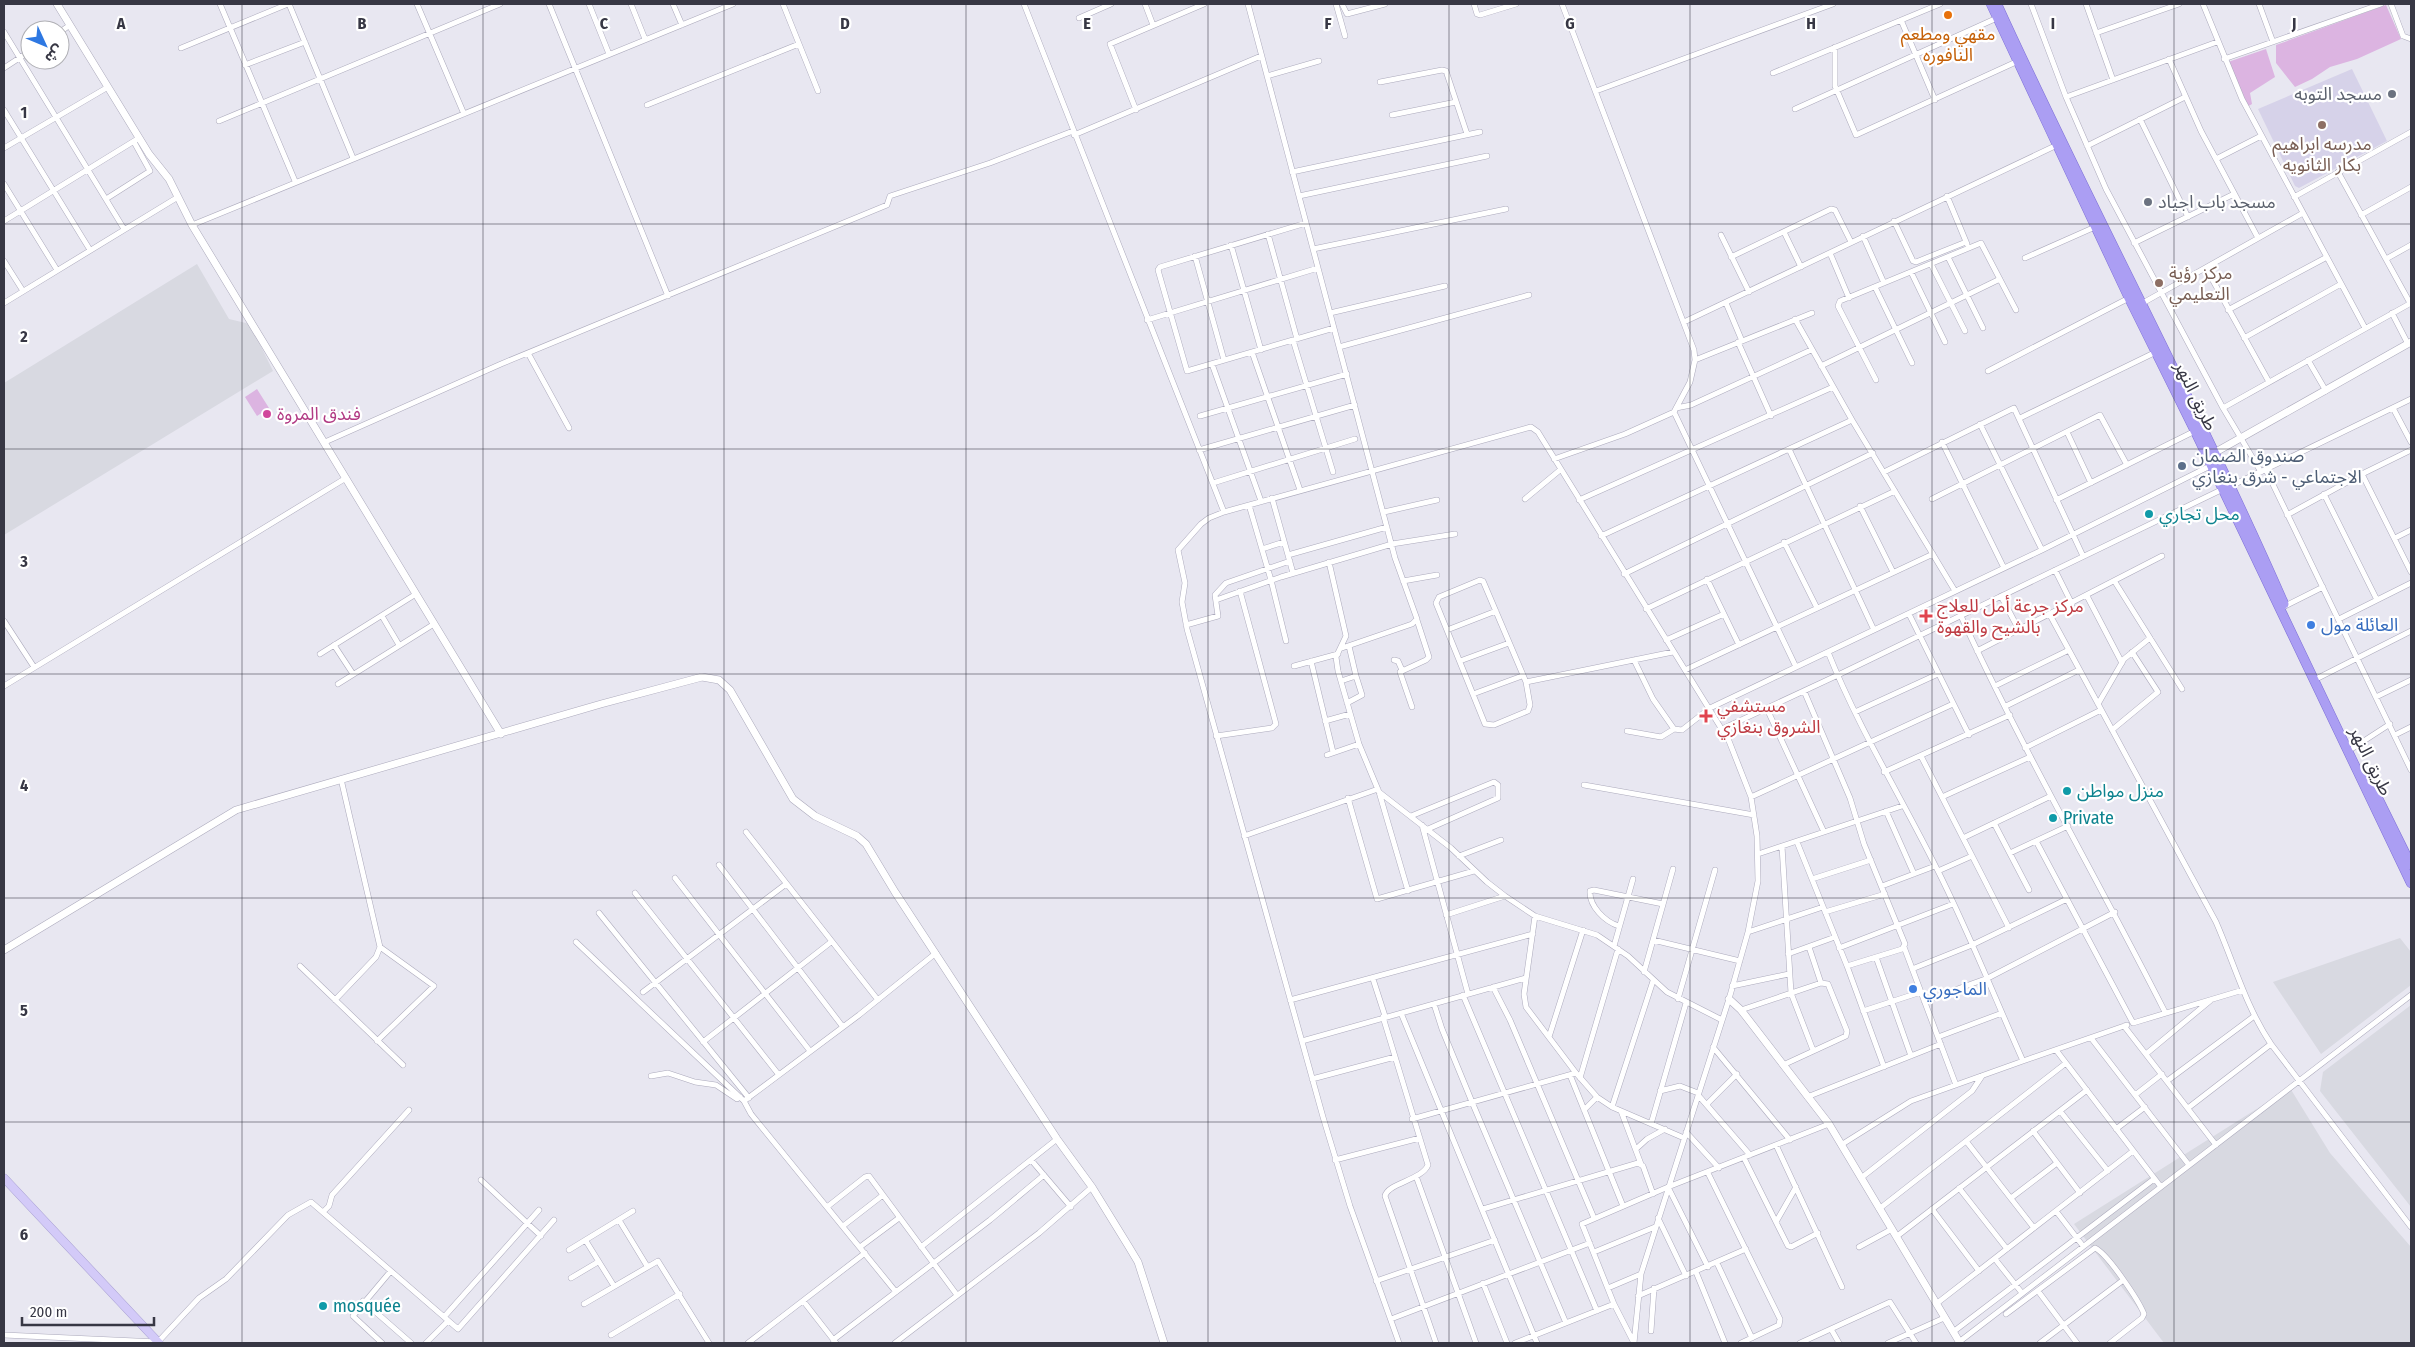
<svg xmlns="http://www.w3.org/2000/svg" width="2415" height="1347" font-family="'Fira Sans Condensed','Noto Sans Arabic',sans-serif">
	<rect width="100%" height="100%" fill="#e8e7f1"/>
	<path fill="#d8d9e1" d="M197 264 229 319 250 324 273 371 4 535V383Z
		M2400 938 2411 952V985L2321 1054 2273 982Z
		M2411 1005V1207L2320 1091 2323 1072Z
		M2290 1088 2330 1153 2411 1247V1343H2164L2074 1224Z"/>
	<path fill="#d6d2e9" d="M2352 69 2387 141 2299 188 2295 186 2258 109Z"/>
	<path fill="#dcb4e1" d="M2386 5 2401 39 2357 59 2330 67 2312 79 2295 87 2276 63V45Z
		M2266 49 2275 77 2250 93 2252 104 2247 107 2228 62Z
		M257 389 269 408 257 416 245 397Z"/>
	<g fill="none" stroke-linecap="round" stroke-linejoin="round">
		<g stroke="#acaabc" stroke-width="6">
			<path id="minor" d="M220 4 295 181
				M289 4 353 158
				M417 4 464 114
				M549 4 668 296
				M589 4 609 54
				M631 4 645 39
				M673 4 682 25
				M783 4 818 91
				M1024 4 1224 512
				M1145 4 1153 25
				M1248 4 1395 558 1417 619 1412 624 1342 648
				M1336 4 1345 36
				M1342 4 1347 14 1385 4
				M1474 4 1477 14 1480 15 1516 4
				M2031 4 2066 97 2106 189 2223 408 2261 472
				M2086 4 2113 80
				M2203 4 2242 99 2365 328
				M2259 4 2273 42
				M2391 4 2403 36 2411 39
				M1079 18 1111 4
				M1901 20 1935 100
				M4 32 124 229
				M60 32 70 25
				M2096 33 2179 4
				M1835 47V86L1856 135 2016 62
				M181 48 288 4
				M2169 59 2201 131 2258 238
				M2224 59 2381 4
				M245 65 305 42
				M4 68 30 51
				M1773 73 1940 4
				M1267 76 1319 61
				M1380 82 1442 70 1446 71 1467 134
				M1596 91 1833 4
				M2066 97 2217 42
				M647 105 799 44
				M1795 109 1997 18
				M4 110 90 250
				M1136 110 1110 44 1204 4
				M1392 115 1456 102
				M2140 119 2188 217
				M219 121 500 4
				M1074 135 1261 56
				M2087 146 2185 97
				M4 148 108 87
				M2216 159 2261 136
				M1292 172 1480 132
				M2338 172 2410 303
				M4 184 57 270
				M1299 196 1487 156
				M1947 196 1967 244
				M2294 197 2411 132
				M106 199 150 171 134 142
				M2361 215 2411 187
				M4 221 139 138
				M1894 221 1913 261 1916 262 1966 242
				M1306 223 1160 267 1158 270 1187 371 1334 328
				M192 225 733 4
				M1784 232 1801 267
				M1268 234 1297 339
				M1721 235 1749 292
				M1863 236 1884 283
				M2134 243 2234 194
				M1231 245 1261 350
				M1313 249 1506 209
				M1830 253 1849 298
				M1195 256 1224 360
				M1731 257 1831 209 1835 210 1851 242
				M1948 257 1983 328
				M2025 258 2095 227
				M2386 259 2411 245
				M4 261 23 291
				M1931 264 1965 331
				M2206 268 2269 382
				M1911 272 1945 342
				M1875 287 1912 363
				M4 303 178 197
				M1726 303 1742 341
				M2141 304 2303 213
				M2228 310 2327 257
				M1330 313 1445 286
				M2392 313 2408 344
				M1795 319 1852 420 1955 591
				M1147 320 1318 268
				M1684 322 2057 145
				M2244 338 2341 284
				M1293 340 1333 472
				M1738 342 1771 416
				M1339 347 1529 295
				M1252 352 1300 490
				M528 353 569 428
				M1695 360 1812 313
				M2308 360 2326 391
				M1212 364 1261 501
				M1821 366 2000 279
				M1988 371 2129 298
				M1876 380 1838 306 1840 301 1981 243 2016 310
				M1676 408 1691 405 1811 350
				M2223 408 2411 303
				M2393 408 2411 442
				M1674 412 1796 667
				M1200 416 1347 374
				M2020 418 2156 352
				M1980 424 2042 550
				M2067 432 2091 483
				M325 442 501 364 887 205 890 196 990 163 1073 131
				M1942 442 2004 568
				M1789 449 1852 420
				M1199 450 1355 405
				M1554 459 1625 434 1674 412 1690 382 1695 360 1694 350 1562 4
				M2266 470 2411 770
				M1884 472 2014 408 2083 556
				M2362 474 2411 450
				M1213 483 1355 439
				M2231 486 2411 399
				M2324 494 2377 600
				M1272 498 1293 573
				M1525 499 1560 470
				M1932 499 2100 415 2127 465
				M1579 500 1833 387
				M2056 500 2195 431
				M1249 505 1271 580 1286 641
				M1860 506 1893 572
				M1384 512 1437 500
				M2287 515 2362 474 2411 572
				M1601 536 1789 449 1874 630
				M2395 538 2411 530
				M1784 542 1817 608
				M1262 549 1284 542
				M1288 555 1387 527
				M1329 562 1346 636 1336 657 1338 671 1359 744 1379 792 1408 891
				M2055 570 2072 604
				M1624 574 1873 453
				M1707 579 1739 645
				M1403 581 1437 575
				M2115 582 2182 689
				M2001 596 2019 630
				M2087 596 2122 663
				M1216 600 1281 577 1392 544 1455 534
				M2285 606 2323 587
				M1646 609 1895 491
				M1909 614 1969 735
				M2050 615 2216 922C2234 963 2246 1007 2271 1044L2411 1227
				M382 616 399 645
				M1961 616C2023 751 2098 880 2165 1012
				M2339 619 2411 583
				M4 621 34 667
				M1186 625 1218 616 1215 595 1226 583 1290 561
				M1447 630 1496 611
				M1666 640 1724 614
				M334 645 353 674
				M1977 651 2162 556
				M1828 652C1858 727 1900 795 1936 867 1968 930 1994 996 2023 1061L1911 1101 1841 1145
				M320 654 416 594
				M1394 660 1398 661 1402 670
				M1634 660 1653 699 1674 729 1682 730 1710 708 2042 550 2212 465
				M1311 661 1333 752
				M1460 661 1509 643
				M1294 666 1338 654
				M1685 670 1933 554
				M2318 678 2411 631
				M1341 681 1356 676 1349 646
				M1526 682 1530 705 1528 711 1494 725 1485 724 1436 603 1439 597 1480 580 1483 581 1526 682 1673 652
				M338 684 434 624
				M4 686 346 478
				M1995 686 2069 650
				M1804 691 1850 798 1864 844 1905 944 1902 949 1847 966
				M1473 694 1522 676
				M2376 697 2411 680
				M1347 703 1362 695 1356 676
				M2098 704 2124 659 2150 638
				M2006 706 2079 670
				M1412 707 1400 672 1426 660 1429 657 1417 620
				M1767 709 1824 832
				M1855 712 1938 674
				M1325 721 1350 714
				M1722 729 1838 675 2223 489
				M2112 730 2158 692 2132 652
				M1627 731 1661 737 1674 729
				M2395 735 2411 727
				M1216 736 1272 728 1276 724 1240 591
				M2025 748 2101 710
				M2353 748 2390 724
				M1327 755 1359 744
				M1921 756 2009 928
				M1884 772 2010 715
				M1584 785 1754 815
				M1379 792 1451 848 1487 882 1505 896 1535 916 1597 935 1628 956 1667 992 1722 1020
				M1751 797 1953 704
				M1942 797 2030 757
				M1348 798 1377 899 1474 871
				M1886 811 1914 874
				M1411 816 1494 782 1498 785V798L1428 829
				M1994 823 2029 890
				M1422 825 1468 994
				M746 832 878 1000
				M1244 836 1378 789
				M1963 838 2051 796
				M2036 841 2133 1023 2243 990
				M1797 842 1847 966 1884 1067
				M1782 846 1791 993 1813 1050
				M2010 853 2068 826
				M1758 854 1902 806
				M1459 856 1501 840
				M719 865 843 1027
				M1938 871 1972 856
				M675 878 810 1051
				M1812 879 1871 860
				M1882 886 1935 866
				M635 893 779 1075
				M1825 912 1885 894
				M599 913 749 1098
				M1446 915 1505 896
				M1535 916 1524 994 1526 1007 1576 1073 1597 1097 1612 1107 1684 1138
				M1619 926C1605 922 1589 906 1590 891L1594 890 1663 904
				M1748 932 1823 907
				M1653 940 1740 961
				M576 942 744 1101 751 1114 896 1292
				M1614 946 1633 879
				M1809 947 1821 983
				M1904 947 1956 1085
				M1839 948 1953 904
				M1788 954 1835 937
				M1876 957 1911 1056
				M300 966 403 1065
				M1912 969 1972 945 2067 899
				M1644 972 1673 869
				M1373 979 1385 1016
				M1732 986 1789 974
				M1493 987 1510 1020 1594 1218
				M643 992 786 884
				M1463 995 1597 1311
				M1678 999 1715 870
				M335 1000 376 957 380 947 341 779
				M1290 1000 1533 934
				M1924 1001 1988 978 2115 912
				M1434 1004 1442 1029 1472 1102 1566 1323
				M1741 1010 1821 983 1828 984 1847 1031 1846 1036 1783 1065
				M1863 1011 1921 992
				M1401 1013 1537 1343
				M1383 1017 1428 1165C1422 1180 1388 1183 1385 1196L1436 1343
				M2124 1026 2216 1145
				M1549 1037 1583 930
				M1938 1037 2002 1013
				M2091 1038 2189 1165
				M377 1041 434 986 380 947
				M1302 1041 1526 978
				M703 1042 831 942
				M1713 1047 1790 1140
				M2056 1050 2161 1187
				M2146 1054 2211 1000
				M2023 1061 2127 1025
				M1570 1075 1623 1206
				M651 1076 668 1073 695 1082 716 1085 737 1099 740 1097
				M1580 1078 1618 949
				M1312 1079 1395 1057
				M2167 1081 2253 1017
				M1660 1091 1680 1086 1698 1093
				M1698 1095 1750 1155
				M2135 1095 2162 1074
				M1807 1097 1941 1044
				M744 1101 859 1015 936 953
				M1707 1104 1737 1074
				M1612 1107 1653 981
				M2188 1108 2271 1044
				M1584 1110 1597 1097
				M1621 1111 1641 1164
				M2060 1111 2108 1171
				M1412 1119 1576 1073
				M1651 1124 1686 1003
				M2116 1129 2145 1107
				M2033 1131 2080 1193
				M1686 1132 1719 1168
				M1966 1141 2034 1228
				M1776 1145 1842 1287
				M1636 1149 1647 1139 1665 1129
				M1744 1158 1788 1246 1791 1247 1818 1233
				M1335 1160 1420 1138
				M1032 1161 1071 1207
				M1708 1173 1780 1319 1779 1325 1741 1343
				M1416 1176 1476 1343
				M1861 1178 1972 1091 1982 1076
				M481 1180 541 1236
				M1668 1187 1708 1267
				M1959 1188 2007 1249
				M2011 1198 2057 1163
				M827 1207 865 1177 869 1176 957 1295
				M1483 1209 1638 1163 1643 1166 1653 1194
				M1879 1209 2066 1063
				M1932 1209 1979 1271
				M2056 1211 2083 1246
				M323 1212 329 1206 332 1195 409 1110
				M1658 1218 1686 1276
				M619 1220 647 1266
				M1776 1222 1796 1187
				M843 1226 883 1195
				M1896 1237 2087 1090
				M586 1241 614 1286
				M860 1247 899 1218
				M921 1247 1057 1139
				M1859 1247 1892 1229
				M569 1250 633 1211
				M1594 1252 1655 1227
				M1995 1259 2022 1293
				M1717 1263 1752 1338
				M1696 1272 1725 1343
				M571 1278 598 1262
				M1376 1281 1495 1240
				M1483 1283 1507 1343
				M1608 1288 1641 1274
				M2038 1291 2077 1343
				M1638 1296 1746 1249
				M363 1301 411 1343
				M804 1302 836 1343
				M584 1304 658 1261 709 1343
				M1936 1304 2133 1151
				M2006 1314 2095 1248C2108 1254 2139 1301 2144 1314L2142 1318 2110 1343
				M444 1317 539 1210
				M1391 1319 1590 1243
				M1831 1329 1839 1343
				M1651 1331 1654 1288
				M1953 1332 2154 1179
				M4 1335 158 1342 199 1298 226 1279 288 1215 311 1202 458 1329 554 1220
				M611 1335 680 1294
				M833 1340 990 1220 1044 1175
				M1959 1342 2411 995
				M382 1343 353 1316 390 1272
				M426 1343 448 1321
				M748 1343 865 1253
				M895 1343 1039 1233 1092 1187
				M1399 1343 1350 1206 1323 1117 1187 629 1182 602 1185 583 1178 550 1201 524 1209 518 1224 512 1531 427 1538 432 1729 741 1751 797 1757 836 1758 881 1748 932 1729 999 1641 1274 1634 1343
				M1515 1343 1614 1304
				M1634 1343 1614 1304 1582 1224 1668 1187 1829 1124
				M1800 1343 1890 1302 1916 1343
				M1888 1343 1944 1318
				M2040 1343 2122 1281"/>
		</g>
		<g stroke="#acaabc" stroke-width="8">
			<path id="tertiary" d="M57 4 149 154 169 179 192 225 501 734
				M2214 453 2411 342
				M4 950 236 810 601 704 702 677 719 680 730 690 793 799 815 816 857 836 866 844 895 892 1057 1139 1092 1187 1129 1247 1138 1262 1164 1343
				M1729 999 1741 1010 1829 1124 1960 1343"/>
		</g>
		<g stroke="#a8a0d2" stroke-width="9">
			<path id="secondary" d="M4 1178 159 1343"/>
		</g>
		<g stroke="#7e70d6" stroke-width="10">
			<path id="primary" d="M1991 4 2129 298 2195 431 2411 883
				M1997 4C2089 206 2195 401 2284 604
				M2368 778 2411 865"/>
		</g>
		<use href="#minor" stroke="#fff" stroke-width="5"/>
		<use href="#tertiary" stroke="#fff" stroke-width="7"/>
		<use href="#secondary" stroke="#d3caf8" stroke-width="8"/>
		<use href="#primary" stroke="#ab9ef3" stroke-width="9"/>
	</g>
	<path fill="none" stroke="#373744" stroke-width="1" stroke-opacity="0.55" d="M242 4V1343M483 4V1343M724 4V1343M966 4V1343M1208 4V1343M1449 4V1343M1690 4V1343M1932 4V1343M2174 4V1343M4 224H2411M4 449H2411M4 674H2411M4 898H2411M4 1122H2411"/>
	<circle fill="#e8710a" stroke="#fff" stroke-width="2" cx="1948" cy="15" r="5"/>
	<g fill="#6b7280" stroke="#fff" stroke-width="2">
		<circle cx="2392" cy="94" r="5"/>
		<circle cx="2148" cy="202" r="5"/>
	</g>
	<g fill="#8d6e63" stroke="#fff" stroke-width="2">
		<circle cx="2322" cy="125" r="5"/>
		<circle cx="2159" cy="283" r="5"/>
	</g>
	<circle fill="#d1479c" stroke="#fff" stroke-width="2" cx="267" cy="414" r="5"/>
	<circle fill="#5c6f8a" stroke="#fff" stroke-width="2" cx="2182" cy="466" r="5"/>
	<g fill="#0f9aa8" stroke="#fff" stroke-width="2">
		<circle cx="2149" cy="514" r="5"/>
		<circle cx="2067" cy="791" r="5"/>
		<circle cx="2053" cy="818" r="5"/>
		<circle cx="323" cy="1306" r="5"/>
	</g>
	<g fill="#e0444e" stroke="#fff" stroke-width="2">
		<path d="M1923.5 608.5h5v5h5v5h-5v5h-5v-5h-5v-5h5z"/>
		<path d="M1703.5 708.5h5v5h5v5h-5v5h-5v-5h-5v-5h5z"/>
	</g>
	<g fill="#3f7fe0" stroke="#fff" stroke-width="2">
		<circle cx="2311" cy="625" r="5"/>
		<circle cx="1913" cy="989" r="5"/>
	</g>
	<g text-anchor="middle" stroke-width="4.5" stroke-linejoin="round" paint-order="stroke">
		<g font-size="18" fill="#c56008" stroke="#fff">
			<text x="1948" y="40">مقهي ومطعم<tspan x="1948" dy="21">النافوره</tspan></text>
		</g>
		<g font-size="18" fill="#5b616d" stroke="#fff" text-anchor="end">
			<text x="2382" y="100">مسجد التوبه</text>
			<text x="2158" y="208" text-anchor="start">مسجد باب اجياد</text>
		</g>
		<g font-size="18" fill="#785e54" stroke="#fff">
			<text x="2322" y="150">مدرسه ابراهيم<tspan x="2322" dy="21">بكار الثانويه</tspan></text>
			<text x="2169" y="279" text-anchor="start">مركز رؤية<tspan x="2169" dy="21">التعليمي</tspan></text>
		</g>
		<g font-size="18" fill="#373744" stroke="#fff">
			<text transform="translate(2196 396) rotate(64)" y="6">طريق النهر</text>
			<text transform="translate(2371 761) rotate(64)" y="6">طريق النهر</text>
		</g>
		<g font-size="18" fill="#b23c85" stroke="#fff" text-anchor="start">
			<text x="277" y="420">فندق المروة</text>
		</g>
		<g font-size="18" fill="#4e5e75" stroke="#fff" text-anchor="start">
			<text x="2192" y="462">صندوق الضمان<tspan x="2192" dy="21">الاجتماعي - شرق بنغازي</tspan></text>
		</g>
		<g font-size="18" fill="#0d838f" stroke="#fff" text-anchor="start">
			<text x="2159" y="520">محل تجاري</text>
			<text x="2077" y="797">منزل مواطن</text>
			<text x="2063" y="824">Private</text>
			<text x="333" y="1312">mosquée</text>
		</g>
		<g font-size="18" fill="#be3a42" stroke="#fff" text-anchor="start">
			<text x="1937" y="612">مركز جرعة أمل للعلاج<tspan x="1937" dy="21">بالشيح والقهوة</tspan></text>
			<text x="1717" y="712">مستشفي<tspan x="1717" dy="21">الشروق بنغازي</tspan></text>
		</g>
		<g font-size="18" fill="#366cbe" stroke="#fff" text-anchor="start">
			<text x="2321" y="631">العائلة مول</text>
			<text x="1923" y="995">الماجوري</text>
		</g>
	</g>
	<g font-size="16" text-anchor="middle" font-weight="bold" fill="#373744" stroke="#fff" stroke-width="4.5" stroke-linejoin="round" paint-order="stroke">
		<text x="121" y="29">A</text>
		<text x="362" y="29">B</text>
		<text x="604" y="29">C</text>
		<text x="845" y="29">D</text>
		<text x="1087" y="29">E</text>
		<text x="1328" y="29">F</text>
		<text x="1570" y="29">G</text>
		<text x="1811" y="29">H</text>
		<text x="2053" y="29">I</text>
		<text x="2294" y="29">J</text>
		<text x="24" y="118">1</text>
		<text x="24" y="342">2</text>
		<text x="24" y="567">3</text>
		<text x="24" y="791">4</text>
		<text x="24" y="1016">5</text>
		<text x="24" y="1240">6</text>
	</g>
	<rect width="2415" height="1347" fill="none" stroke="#373744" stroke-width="10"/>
	<g transform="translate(45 45) rotate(134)"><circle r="24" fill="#ffffff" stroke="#afafb4"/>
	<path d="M0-4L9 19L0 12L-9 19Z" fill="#2e78e2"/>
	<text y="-8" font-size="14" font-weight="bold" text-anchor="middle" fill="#373744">ش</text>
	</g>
	<path d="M22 1317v8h132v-8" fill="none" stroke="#373744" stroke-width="2.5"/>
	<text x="30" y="1317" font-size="15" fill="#373744" stroke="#ffffff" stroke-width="4" paint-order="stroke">200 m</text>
</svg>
